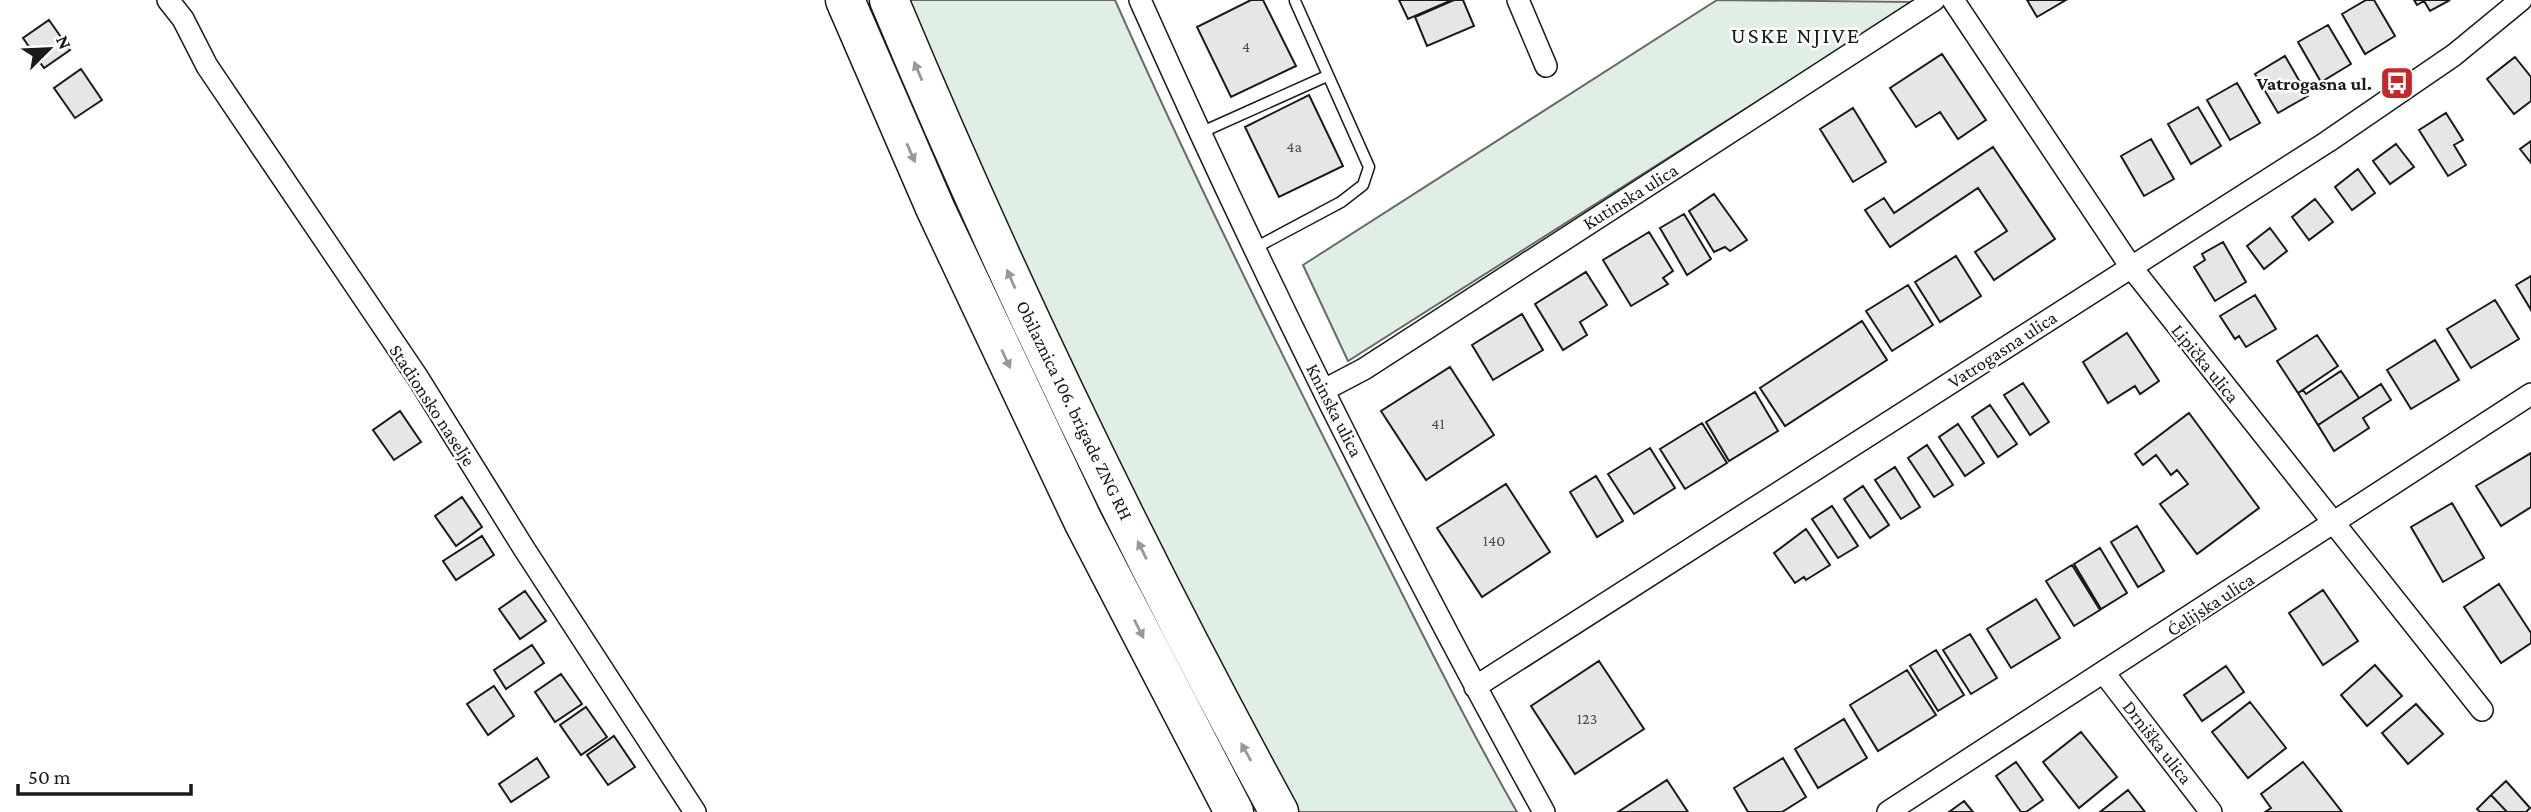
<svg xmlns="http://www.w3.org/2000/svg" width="2531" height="812" font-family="'Crimson Pro',serif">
	<rect width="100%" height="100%" fill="#fff"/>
	<path fill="#e0efe3" stroke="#6a6a6a" stroke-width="2" d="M900 0H1115C1191 171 1274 339 1358 506 1410 609 1460 712 1517 812H1292L1225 687Z
		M1717 0 1914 2 1348 361 1303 265Z"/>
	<path fill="#e6e6e6" stroke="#1a1a1a" stroke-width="2" d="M1251 0H1263L1296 66 1231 97 1197 27Z
		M1399 0H1452L1408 19Z
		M1454 0H1463L1474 26 1427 46 1415 17Z
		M2027 0H2066L2037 17Z
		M2366 0H2374L2395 36 2365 54 2342 14Z
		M2414 0H2450L2430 11 2424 1 2417 5Z
		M49 20 70 50 44 68 23 38Z
		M2328 25 2351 64 2321 82 2298 42Z
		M1942 54 1986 120 1958 139 1940 112 1916 127 1890 88Z
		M2285 56 2308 96 2278 113 2255 74Z
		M2515 57 2531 77V101L2514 114 2487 79Z
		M81 69 102 100 75 118 54 88Z
		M2237 83 2260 123 2230 140 2207 100Z
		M1309 95 1343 166 1279 197 1245 127Z
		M2198 107 2221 146 2191 164 2168 124Z
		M1853 108 1886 162 1853 182 1820 129Z
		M2446 113 2463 140 2454 145 2466 165 2448 176 2419 130Z
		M2151 139 2174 179 2144 196 2121 156Z
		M2531 141V163L2520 149Z
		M2396 144 2414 167 2390 184 2373 161Z
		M1993 147 2055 239 1994 280 1975 252 2007 231 1978 188 1890 247 1865 210 1884 198 1894 213Z
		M2358 169 2375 193 2352 210 2335 187Z
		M1714 194 1747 240 1730 251 1725 247 1714 252 1689 211Z
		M2315 199 2333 222 2309 240 2292 217Z
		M1684 214 1711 259 1687 275 1660 228Z
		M2270 228 2287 251 2264 269 2247 246Z
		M1649 232 1673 271 1663 278 1668 284 1631 306 1603 260Z
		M2223 242 2246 282 2215 301 2194 267 2205 260 2202 254Z
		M1956 256 1981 296 1940 322 1915 282Z
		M1586 272 1607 305 1580 322 1587 335 1563 350 1535 304Z
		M2531 276V310L2516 285Z
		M1908 285 1933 325 1892 351 1866 311Z
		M2255 295 2276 329 2246 347 2239 336 2235 339 2220 316Z
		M2495 300 2519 339 2471 368 2447 329Z
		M1522 314 1543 350 1493 380 1472 345Z
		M1862 321 1887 360 1785 426 1760 388Z
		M2127 333 2159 381 2140 394 2135 386 2108 403 2083 362Z
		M2317 335 2338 366 2298 393 2277 361Z
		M2435 340 2459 380 2411 409 2387 370Z
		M1450 367 1494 435 1426 480 1381 411Z
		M2341 371 2359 398 2318 425 2298 393 2303 390 2306 394Z
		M2023 383 2049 422 2030 435 2004 395Z
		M2381 384 2391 400 2363 418 2369 428 2334 451 2318 425Z
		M1755 392 1778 431 1729 461 1706 422Z
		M1990 405 2017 444 1998 457 1972 417Z
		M400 411 421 442 394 460 373 430Z
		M2189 413 2259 508 2197 554 2160 504 2188 484 2177 470 2171 475 2156 455 2143 465 2135 454Z
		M1702 423 1727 463 1685 489 1660 449Z
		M1958 424 1984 463 1965 476 1939 437Z
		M1927 445 1953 485 1934 497 1908 458Z
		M1650 448 1675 488 1634 514 1608 474Z
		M2531 453V507L2501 526 2476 486Z
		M1895 467 1920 507 1901 519 1875 480Z
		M1596 476 1623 521 1597 537 1570 492Z
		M1506 484 1550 552 1482 597 1437 528Z
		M1863 486 1889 525 1870 538 1844 499Z
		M462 497 482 527 456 546 435 516Z
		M2452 503 2484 558 2443 582 2411 527Z
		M1832 506 1858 546 1838 558 1812 519Z
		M2137 526 2164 571 2138 587 2111 542Z
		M1806 529 1830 565 1806 580 1804 577 1795 583 1774 553Z
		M482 536 494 555 456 580 443 561Z
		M2100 548 2127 593 2101 609 2074 564Z
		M2072 565 2100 610 2074 626 2046 581Z
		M2499 584 2531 633V643L2501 663 2464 607Z
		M2323 590 2358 641 2323 665 2289 613Z
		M525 591 546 621 520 639 499 609Z
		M2036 599 2060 638 2011 668 1987 629Z
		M1970 634 1997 678 1971 694 1943 650Z
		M532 645 544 663 506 689 494 670Z
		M1936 650 1964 695 1938 711 1910 666Z
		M1599 661 1644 729 1575 774 1531 706Z
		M2375 665 2402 696 2367 726 2341 695Z
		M2226 666 2244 692 2202 721 2184 695Z
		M1907 670 1936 715 1878 751 1850 705Z
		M561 674 582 704 555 722 535 692Z
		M494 686 514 716 488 735 467 704Z
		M2250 702 2286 748 2248 778 2212 732Z
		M2416 704 2443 734 2408 764 2382 733Z
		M586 707 607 737 581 755 560 725Z
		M1844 719 1867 758 1818 788 1795 749Z
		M2081 732 2117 777 2079 808 2043 762Z
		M614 736 635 767 608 785 587 755Z
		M537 758 549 777 511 802 499 784Z
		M1783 758 1806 797 1782 812H1748L1734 788Z
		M2016 762 2043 800 2026 812H2021L1996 776Z
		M2303 762 2342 812H2265L2271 808 2261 794Z
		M1667 780 1688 812H1618Z
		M2506 781 2530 808 2526 812H2507L2491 795Z
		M2128 790 2145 812H2100Z
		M2491 795 2507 812H2480L2477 809Z
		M1964 801 1973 812H1949Z"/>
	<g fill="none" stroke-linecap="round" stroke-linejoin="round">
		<g stroke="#1a1a1a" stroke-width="13">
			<path id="lane" d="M1200 133 1327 76
				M1255 248 1341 202 1363 185 1369 167 1295 1"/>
		</g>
		<g stroke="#1a1a1a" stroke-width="24">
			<path id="street" d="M168 0 183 19 207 66 418 378 523 547 695 812
				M1140 0C1263 276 1398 548 1544 812
				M1518 0 1546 66
				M1953 0 2131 267 2482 710
				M1324 390 1364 369 1934 0
				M2104 673 2211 812
				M1475 687 2327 142 2454 55 2521 0
				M1888 812 2531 394"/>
		</g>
		<g stroke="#1a1a1a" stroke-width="41">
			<path id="highway" d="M845 0 936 210 1083 521 1234 812
				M889 0C1005 277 1135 548 1279 812"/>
		</g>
		<use href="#lane" stroke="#fff" stroke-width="10"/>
		<use href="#street" stroke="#fff" stroke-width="21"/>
		<use href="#highway" stroke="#fff" stroke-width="38"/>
	</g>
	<defs><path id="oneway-solid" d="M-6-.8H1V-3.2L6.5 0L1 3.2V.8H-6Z" transform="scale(1.75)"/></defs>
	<g fill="#989898">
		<use href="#oneway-solid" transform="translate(918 71) rotate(-113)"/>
		<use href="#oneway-solid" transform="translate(911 153) rotate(66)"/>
		<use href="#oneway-solid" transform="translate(1011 279) rotate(-114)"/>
		<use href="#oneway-solid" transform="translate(1006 359) rotate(65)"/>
		<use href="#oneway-solid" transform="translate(1142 550) rotate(-116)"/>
		<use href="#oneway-solid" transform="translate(1139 629) rotate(63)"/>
		<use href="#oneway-solid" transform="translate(1246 752) rotate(-119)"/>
	</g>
	<defs>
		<g id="bus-square" transform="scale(1.75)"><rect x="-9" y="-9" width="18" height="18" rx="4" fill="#c62828" stroke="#fff"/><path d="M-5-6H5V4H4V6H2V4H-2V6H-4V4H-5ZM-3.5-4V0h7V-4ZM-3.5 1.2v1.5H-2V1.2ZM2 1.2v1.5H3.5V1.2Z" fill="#fff"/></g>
	</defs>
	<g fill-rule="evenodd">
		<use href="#bus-square" x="2397" y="83"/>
	</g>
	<g text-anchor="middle" stroke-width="5" stroke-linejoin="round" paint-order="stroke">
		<g font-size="16" fill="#4d4d4d">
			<text x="1246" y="52">4</text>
			<text x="1294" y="152">4a</text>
			<text x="1438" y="429">41</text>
			<text x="1494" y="546">140</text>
			<text x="1587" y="724">123</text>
		</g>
		<g font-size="19" font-weight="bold" fill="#1a1a1a" stroke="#fff" text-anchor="end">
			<text x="2372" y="90">Vatrogasna ul.</text>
		</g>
		<g font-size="19" fill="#1a1a1a" stroke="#fff">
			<text transform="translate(1630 196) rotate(-32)" y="7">Kutinska ulica</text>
			<text transform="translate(2002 349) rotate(-33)" y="7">Vatrogasna ulica</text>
			<text transform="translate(2206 363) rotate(51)" y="7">Lipička ulica</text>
			<text transform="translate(433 405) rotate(57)" y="7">Stadionsko naselje</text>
			<text transform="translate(1075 410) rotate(64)" y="7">Obilaznica 106. brigade ZNG RH</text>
			<text transform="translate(1335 410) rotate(63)" y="7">Kninska ulica</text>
			<text transform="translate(2210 604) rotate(-33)" y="7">Ćelijska ulica</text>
			<text transform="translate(2158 742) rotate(52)" y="7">Drniška ulica</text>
		</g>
		<g font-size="23" letter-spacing="2" fill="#1a1a1a" stroke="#fff">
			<text x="1796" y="43">USKE NJIVE</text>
		</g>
	</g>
	<g transform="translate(49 49) rotate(66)" stroke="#ffffff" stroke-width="5" paint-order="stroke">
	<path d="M0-5L12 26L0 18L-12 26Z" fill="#1a1a1a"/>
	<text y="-10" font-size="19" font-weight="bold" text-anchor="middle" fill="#1a1a1a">N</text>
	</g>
	<path d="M18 784v10h173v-10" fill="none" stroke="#1a1a1a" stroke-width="3.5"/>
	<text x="28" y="784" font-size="21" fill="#1a1a1a" stroke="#ffffff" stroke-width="5" paint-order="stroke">50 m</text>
</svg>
